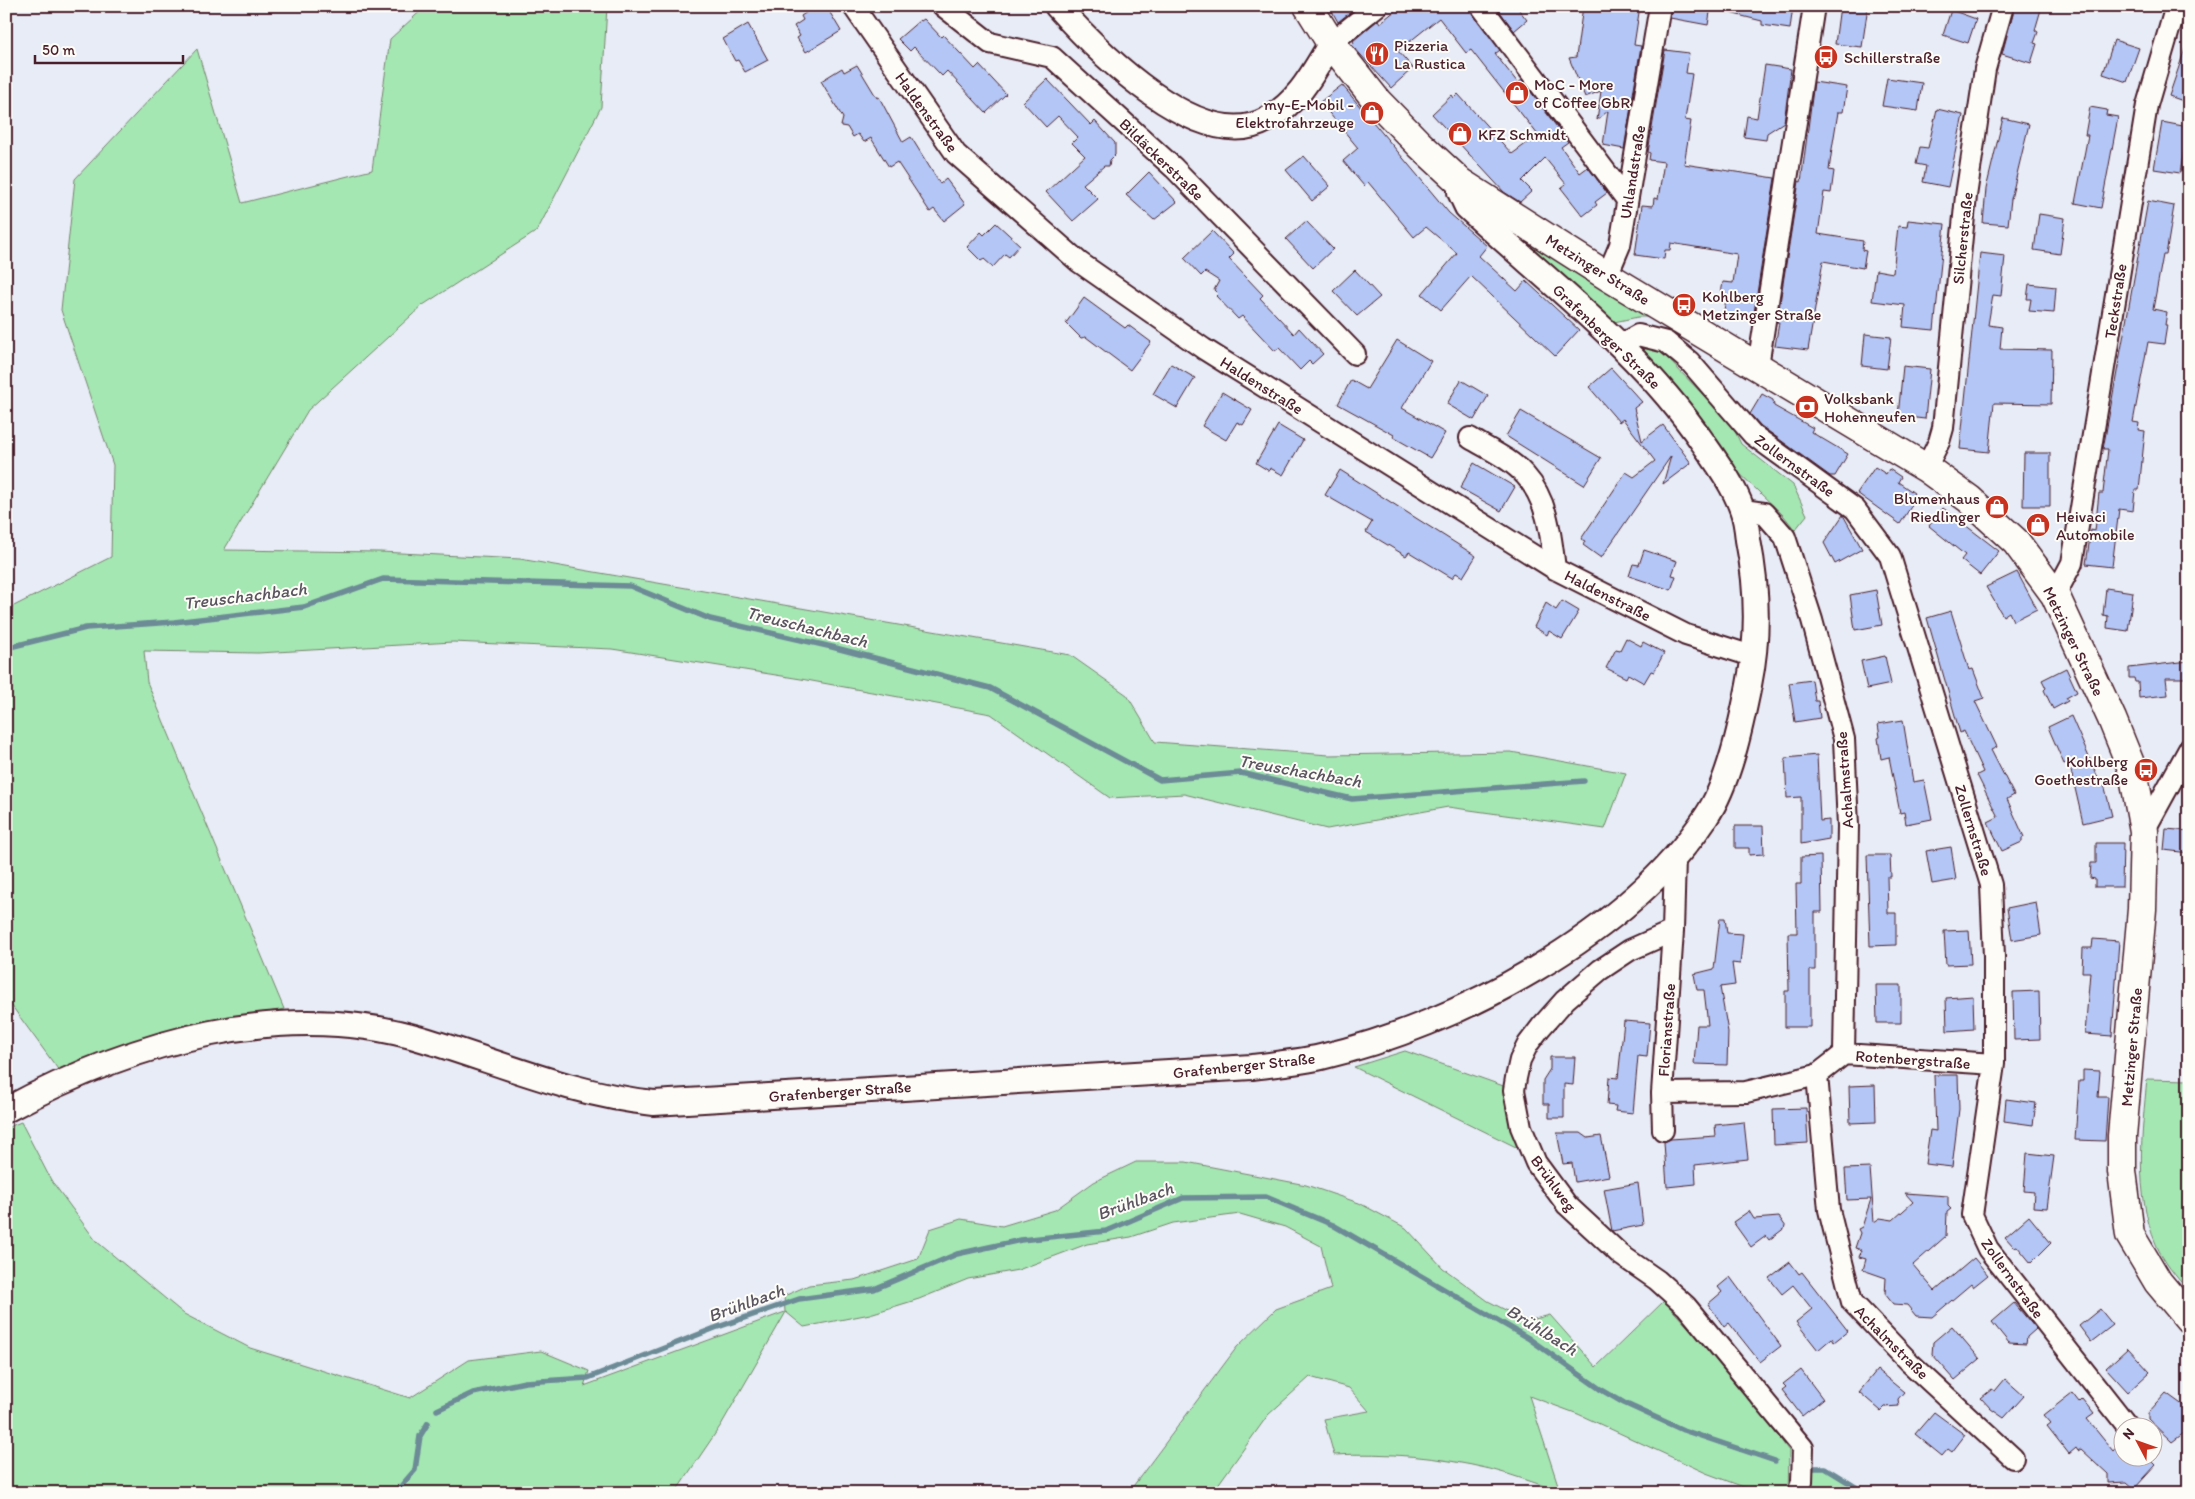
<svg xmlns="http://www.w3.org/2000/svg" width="2195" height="1499" font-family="Itim,sans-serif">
	<rect width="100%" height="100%" fill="#e7ecf6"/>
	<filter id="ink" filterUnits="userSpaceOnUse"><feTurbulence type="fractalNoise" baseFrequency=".02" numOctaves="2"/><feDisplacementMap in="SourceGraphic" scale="10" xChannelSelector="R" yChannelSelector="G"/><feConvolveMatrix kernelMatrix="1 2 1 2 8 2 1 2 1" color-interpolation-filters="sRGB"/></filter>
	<g filter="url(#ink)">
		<path fill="#a4e7b2" stroke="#77836e" d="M426 6H607L601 107 537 231 423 305 308 410 224 550 380 552 520 559 1070 655 1127 695 1155 742 1329 755 1511 752 1626 773 1605 829 1448 807 1327 829 1184 794 1110 798 991 714 801 679 612 649 453 642 258 653 144 651 147 682 284 1009 158 1033 60 1072 6 998V610L111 557 113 465 61 310 75 179 197 49 242 203 372 170 390 39Z
			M1494 216 1651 313 1648 317H1638L1614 322Z
			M1645 348 1657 349 1663 354 1731 423 1741 444 1793 485 1807 515 1795 530 1784 516 1734 468 1679 391 1643 350Z
			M1405 1051 1509 1088 1511 1121 1518 1148 1354 1067Z
			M2147 1079 2189 1080V1291C2176 1277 2163 1261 2156 1244 2134 1193 2142 1133 2147 1079Z
			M21 1122 51 1180 96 1241 184 1314 250 1348 410 1398 469 1360 541 1351 589 1371 584 1386 785 1312 784 1296 809 1285 854 1280 918 1259 930 1229 961 1219 1002 1226 1055 1210 1094 1182 1136 1162H1186L1306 1185 1359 1203 1406 1228 1443 1268 1488 1301 1527 1321 1550 1315 1596 1367 1664 1301 1736 1379 1789 1451 1788 1493H1760L1706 1473 1578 1414 1529 1396 1560 1491C1537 1484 1514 1475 1490 1469 1440 1457 1386 1452 1334 1455L1324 1419 1369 1411 1349 1388 1310 1377 1268 1415 1212 1493H1128L1237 1347 1276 1309 1331 1289 1321 1246 1285 1227 1240 1214 1173 1223 1131 1237 1087 1244 1018 1270 968 1279 919 1299 870 1314 804 1327 786 1312 721 1425 675 1493H6V1128Z
			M1812 1468H1825L1859 1489 1893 1493H1804Z"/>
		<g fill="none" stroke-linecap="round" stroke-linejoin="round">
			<path stroke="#6c8b96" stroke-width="5.5" d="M6 648 86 628 174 622 304 607 383 579 630 586 710 619 832 647 990 688 1160 780 1241 773 1352 799 1584 781
				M437 1410 473 1393 525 1382 588 1378 715 1328 799 1299 874 1289 957 1254 1021 1240 1106 1231 1183 1198 1266 1197 1333 1225 1528 1338 1600 1389 1624 1403 1683 1430 1775 1461
				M1810 1473 1812 1468H1825L1859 1489 1893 1493
				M395 1493 415 1470 420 1436 428 1423"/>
		</g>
		<path fill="#b3c6f5" stroke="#4a1f2b" d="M816 6H826L841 31 806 52 797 38 800 36 794 26 803 20 801 16Z
			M1329 6H1358L1338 22Z
			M1401 6H1467L1500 50 1495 54 1518 83 1522 80 1568 142 1561 147 1580 173 1588 167 1607 193 1595 202 1597 205 1583 216 1561 188 1566 184 1545 158 1522 181 1532 191 1520 202 1504 192 1432 114 1452 95 1454 98 1458 94 1512 154 1538 135 1471 50 1466 53 1439 18 1398 51 1413 68 1391 88 1360 54 1352 45 1354 43 1353 41 1378 20 1380 23Z
			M1502 6H1516L1527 20 1514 31 1498 9Z
			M1583 6H1640L1634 45 1641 46 1624 149 1603 145 1608 111 1597 120 1601 91 1585 97 1569 58 1576 57Z
			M1672 6H1711L1708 25 1670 18Z
			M1727 6H1793L1790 29 1762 25V21L1726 12Z
			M1840 6H1868L1862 47 1835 44Z
			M2015 6H2042L2035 30 2038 32 2034 43 2037 44 2031 63 2002 54Z
			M1951 10 1976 19 1968 43 1943 35Z
			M924 19 941 37 943 35 975 69 979 65 1006 94 986 113 947 71 942 76 914 47 910 51 898 39 920 20 921 21Z
			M748 24 768 60 745 72 738 60 735 61 723 39Z
			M2114 40 2139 48 2127 82 2103 74Z
			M2186 46 2189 47V103L2169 96Z
			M1665 50 1689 53 1686 73 1692 74 1685 120 1691 121 1684 164 1775 178 1753 319 1723 315 1726 300 1720 299 1723 282 1733 283 1737 254 1671 243 1670 250H1665L1664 259 1635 255 1642 205 1653 206 1654 198 1658 199 1664 162 1649 160 1650 153 1648 152Z
			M857 65 877 98 879 97 903 142 911 137 940 184 946 179 965 204 944 221 934 209 930 212 897 162 889 167 871 138 864 142 858 134 853 137 847 127 841 126 843 118 821 81 842 68 844 72Z
			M1765 65 1791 69 1784 122 1767 133 1766 140 1744 137 1747 116 1757 118Z
			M1887 78 1922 83 1918 111 1882 106Z
			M1047 79 1091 125 1095 121 1115 143V155L1110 160 1109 166H1104L1083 184 1098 199 1073 221 1046 192 1085 156 1072 143 1078 137 1058 116 1046 127 1023 102Z
			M1814 82 1847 87 1843 112H1838L1832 149 1829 170 1834 171 1831 193 1824 192 1818 234 1863 241 1862 250 1866 251 1863 268 1823 261 1808 350 1775 346 1779 323 1777 322 1799 181 1801 182Z
			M1342 85 1449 213 1487 246 1479 256 1517 291 1526 281 1579 330 1555 356 1471 276 1441 310 1422 294 1457 253 1426 227 1414 237 1368 182 1364 186 1343 161 1358 148 1320 102Z
			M2090 107 2107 110 2106 115 2118 117 2101 208 2075 203 2088 135H2085Z
			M1937 109 1963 115 1948 187 1923 182 1926 166 1916 164 1920 147 1928 148Z
			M2003 118 2029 124 2011 199 2008 225 1983 223 1986 189Z
			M2162 122 2188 127 2180 173 2154 169Z
			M1304 156 1330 186 1312 201 1286 170Z
			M1149 172 1177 202 1154 220 1126 195Z
			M2148 201 2174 206 2166 255H2163L2153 309 2167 312 2165 325H2167L2164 344 2148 342 2133 422 2139 423 2138 430 2145 431 2139 490H2135L2133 511 2119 509 2112 567 2086 564 2091 530 2095 531 2099 493H2103L2108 449H2103Z
			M2039 214 2065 218 2060 254 2034 250Z
			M1908 220 1945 224 1934 330 1903 327 1905 305 1872 301 1876 270 1893 273 1898 226 1907 227Z
			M1306 221 1333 249 1313 268 1286 239Z
			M996 223 1020 245 1009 257 1005 254 993 267 984 259 981 261 967 247 981 232 984 235Z
			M1212 231 1234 254 1229 259 1263 295 1260 298 1294 334 1299 328 1323 354 1312 364 1309 361 1300 370 1279 348 1275 351 1242 316 1238 319 1216 296 1218 294 1214 290 1219 281 1205 272 1201 276 1184 258Z
			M1980 253 2005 256 2001 296 1993 295 1988 325 2002 327 2000 349 2052 350 2051 404 1994 403 1989 452 1960 449Z
			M1355 270 1380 297 1357 316 1333 291Z
			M2029 284 2056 287 2054 313 2029 311 2031 299H2027Z
			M1084 298 1125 328 1128 325 1151 342 1130 370 1086 337 1081 338 1066 323Z
			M1865 334 1891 337 1887 369 1862 366Z
			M1397 340 1431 361 1402 408 1445 433 1430 458 1393 437 1394 435 1338 404 1351 380 1367 389Z
			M1171 364 1195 378 1177 408 1153 394Z
			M1903 366 1930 369 1925 419 1898 416Z
			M1611 368 1642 402 1634 408 1642 441 1663 425 1691 463 1663 484 1671 456 1601 558 1583 545 1585 541 1581 539 1626 472 1634 477 1655 461 1623 419 1619 422 1589 387Z
			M1461 380 1488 396 1474 420 1447 404Z
			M1222 392 1252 410 1243 425 1237 422 1226 440 1202 426Z
			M1762 394 1773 400 1774 406 1813 428 1811 432 1848 454 1835 476H1830L1761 426 1750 414Z
			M1521 411 1601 458 1584 485 1506 436Z
			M1278 425 1303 440 1283 475 1270 468 1269 471 1256 463Z
			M2024 453H2050V506H2023Z
			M1474 463 1515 487 1501 511 1460 488Z
			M1875 467 1886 474 1889 469 1901 477 1898 482 1914 493 1908 502 1912 505 1900 524 1857 493Z
			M1340 470 1476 556 1463 577 1456 573 1452 578 1409 552 1406 556 1366 532 1372 522 1325 495Z
			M1943 508 1999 551 1980 575 1961 560 1965 555 1929 526Z
			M1843 515 1862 549 1835 564 1824 543Z
			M1644 550 1677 561 1672 575 1676 576 1671 590 1629 576 1633 564 1639 565Z
			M2017 572 2037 609 2013 621 2009 612 2003 616 1986 587Z
			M2106 588 2133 592 2128 631 2107 628 2108 616 2103 615Z
			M1876 590 1882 625 1855 630 1850 595Z
			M1562 601 1579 611 1562 639 1549 631 1547 635 1534 627 1546 603 1556 610Z
			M1951 611 1969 670 1973 669 1984 698 1975 701 1997 747 1991 750 2014 795 2007 799 2024 837 2022 838V842L2002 851 1988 822 1998 817 1977 775 1983 772 1964 731 1960 733 1927 618Z
			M1626 638 1641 646 1643 642 1664 653 1654 672 1651 671 1644 683 1628 674 1626 678 1606 668 1616 649 1620 650Z
			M1885 656 1891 684 1867 689 1861 661Z
			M2189 661V678H2166L2168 695 2139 698 2138 682H2135L2134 678H2129V668Z
			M2066 668 2077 692 2066 698 2068 701 2053 709 2044 690 2046 688 2042 680Z
			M1812 680 1815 701H1818L1820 718 1795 722 1789 683Z
			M2071 716 2099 780H2103L2112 816 2083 823 2069 762 2064 764 2048 727Z
			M1903 720 1913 782 1924 780 1932 819 1906 824 1904 812 1900 813 1889 757 1881 759 1878 738 1880 737 1878 724Z
			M1817 755 1820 821 1829 820V839L1801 844V797L1787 798 1785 758Z
			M1735 826H1763L1764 854 1749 855V848H1735Z
			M2166 829 2189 831V853L2164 850Z
			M2096 843H2123L2122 887H2095V879L2090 878 2091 863H2096Z
			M1951 847 1956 880 1932 884 1926 851Z
			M1867 855H1890L1891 877H1887L1888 913H1896V945L1870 946Z
			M1821 856 1822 912H1815V970H1810V1027H1785V991H1789L1788 933H1797L1796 884H1801V857Z
			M2036 902 2041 935 2012 940 2007 908Z
			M1720 918H1725L1727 933 1743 934 1740 964 1732 963 1735 985 1720 987 1728 1032 1727 1065 1694 1064 1697 1025H1708L1704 990H1697L1694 974 1714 969Z
			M1969 930 1971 964 1946 965 1944 931Z
			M2093 939 2119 941 2112 1036 2085 1034 2090 972H2082L2083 948H2092Z
			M1876 985H1901V1023H1877Z
			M2039 991 2040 1039 2014 1040 2013 992Z
			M1973 996 1974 1029 1947 1031 1946 998Z
			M1624 1021 1650 1023 1647 1057 1638 1056 1633 1113 1615 1111 1616 1106 1607 1105 1609 1077 1618 1078Z
			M1550 1057H1575L1573 1085 1564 1084V1118H1549V1104H1543V1080L1550 1069Z
			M2083 1070 2100 1071 2098 1097H2108L2105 1141 2075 1140 2079 1081H2083Z
			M1934 1075H1958L1959 1109 1952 1167 1925 1164 1930 1130 1936 1131Z
			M1875 1085 1876 1122 1850 1123 1849 1086Z
			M2006 1099 2036 1103 2033 1125 2004 1121Z
			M1806 1108 1808 1143 1774 1145 1773 1109Z
			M1744 1122 1748 1159 1695 1165 1696 1184 1667 1187 1664 1142 1671 1139 1716 1136 1715 1125Z
			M1557 1133H1581L1588 1138 1601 1136 1609 1176 1575 1182 1572 1163 1563 1164Z
			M2027 1153 2054 1156 2047 1208 2033 1207 2034 1192 2024 1191Z
			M1870 1168 1874 1222 1880 1218 1893 1220 1913 1202 1905 1193 1948 1196V1206L1951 1209 1947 1212 1946 1236 1913 1265 1935 1291 1974 1258 1988 1275 1973 1287 1971 1284 1932 1317 1916 1316 1907 1305 1893 1304 1885 1294 1886 1278 1863 1270 1866 1259 1859 1257 1862 1250 1855 1248 1860 1233 1858 1229 1862 1227 1871 1199 1847 1200 1845 1169Z
			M1638 1183 1643 1225 1612 1231 1604 1189Z
			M1749 1211 1754 1219 1779 1217 1786 1227 1769 1240 1766 1236 1751 1247 1733 1222Z
			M2029 1216 2051 1243 2031 1263 2017 1246 2014 1247 2005 1237Z
			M1790 1262 1799 1274 1802 1272 1848 1331 1834 1342 1832 1338 1818 1350 1796 1322 1812 1309 1793 1285 1782 1294 1769 1278Z
			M1730 1277 1781 1346 1760 1362 1729 1323 1724 1327 1708 1304 1722 1292 1718 1287Z
			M2014 1303 2036 1329 2027 1337 2026 1344 2009 1343 1992 1322Z
			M2100 1309 2113 1325 2091 1342 2079 1326Z
			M1952 1326 1980 1359 1955 1380 1932 1354 1933 1342Z
			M2128 1348 2150 1372 2128 1392 2106 1368Z
			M1801 1370 1823 1399 1802 1416 1782 1390 1786 1387 1783 1384Z
			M1877 1370 1904 1392 1898 1399 1899 1406 1885 1407 1881 1411 1859 1392Z
			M2005 1379 2024 1396 2004 1418 1991 1409 1981 1398 1992 1389 1995 1391Z
			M2072 1393 2079 1402 2082 1399 2094 1414 2087 1419 2113 1451 2122 1441V1456H2147L2156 1465 2134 1489 2126 1482 2108 1483V1474L2081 1449 2078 1451 2076 1448 2069 1454 2047 1426 2051 1423 2044 1415Z
			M2166 1393 2184 1406 2185 1417 2189 1420 2188 1430 2172 1442 2148 1419V1413Z
			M1934 1412 1965 1435 1952 1452 1948 1449 1942 1456 1915 1434Z"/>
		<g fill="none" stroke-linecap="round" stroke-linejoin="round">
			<g stroke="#4a1f2b" stroke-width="24">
				<path id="minor" d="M853 6 956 154 1079 262 1204 349 1555 569 1686 635 1755 657
					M943 6 990 43 1052 57 1174 168 1355 354
					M1481 6 1627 200
					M1331 43 1377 6
					M1607 276 1620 245 1660 6
					M1620 345 1638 335 1666 342 1690 362 1753 435 1855 509 1890 556 1991 885 1994 957V1064L1972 1215 1988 1249 2125 1423
					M1758 366 1814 6
					M1470 438C1488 449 1511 459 1525 475 1548 500 1551 536 1555 569
					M1926 468 1939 442 1943 428 1966 196 1985 69 2003 6
					M1743 510 1764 513 1785 537 1812 620 1844 739 1848 826 1844 1054
					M2055 595 2072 563 2147 105 2176 6
					M2144 831 2189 749
					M1675 858 1673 931 1630 950 1600 970 1565 1000 1541 1027 1528 1044 1520 1060 1516 1078 1514 1090 1521 1127 1536 1163 1567 1205 1621 1255 1657 1280 1686 1306 1803 1448 1802 1482 1798 1493
					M1817 1075 1829 1210 1852 1302 1909 1362 2013 1458
					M1662 1093 1746 1092 1817 1075 1844 1054 1994 1064
					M1663 1130 1662 1093 1673 931"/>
			</g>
			<g stroke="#4a1f2b" stroke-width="28">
				<path id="tertiary" d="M1057 6C1097 51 1200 156 1266 120 1298 103 1313 73 1331 43
					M6 1110C132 1042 283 997 425 1040 501 1063 574 1095 654 1103L1252 1067C1275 1064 1299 1062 1321 1057 1457 1025 1627 935 1706 817 1729 783 1741 725 1749 685 1759 636 1758 590 1748 540 1747 530 1746 519 1742 509 1734 486 1718 464 1704 444 1640 350 1549 283 1467 207L1460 192V182"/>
			</g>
			<g stroke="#4a1f2b" stroke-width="31">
				<path id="secondary" d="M1308 6 1331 43 1377 101 1420 145 1460 182 1607 276 1926 468 1969 499 2016 542 2055 595 2112 719 2133 771 2144 831 2142 909 2122 1136V1171L2130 1235 2158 1282 2189 1319"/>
			</g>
			<use href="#minor" stroke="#fdfcf7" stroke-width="20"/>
			<use href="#tertiary" stroke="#fdfcf7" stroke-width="24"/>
			<use href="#secondary" stroke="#fdfcf7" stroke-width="28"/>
		</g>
	</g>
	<defs>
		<g id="restaurant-disc" transform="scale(1.25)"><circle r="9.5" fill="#c8321e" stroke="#fdfcf7"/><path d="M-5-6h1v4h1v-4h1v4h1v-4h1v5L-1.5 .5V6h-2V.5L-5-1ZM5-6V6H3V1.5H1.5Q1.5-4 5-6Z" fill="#fff"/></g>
		<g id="bus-disc" transform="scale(1.25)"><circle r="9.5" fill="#c8321e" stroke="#fdfcf7"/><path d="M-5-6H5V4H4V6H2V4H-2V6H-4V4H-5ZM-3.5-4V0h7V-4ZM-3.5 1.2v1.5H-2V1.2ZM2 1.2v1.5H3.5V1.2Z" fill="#fff"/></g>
		<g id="shop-disc" transform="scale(1.25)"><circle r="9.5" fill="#c8321e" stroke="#fdfcf7"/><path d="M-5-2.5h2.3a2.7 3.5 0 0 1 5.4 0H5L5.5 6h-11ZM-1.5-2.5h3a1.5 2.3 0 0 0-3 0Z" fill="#fff"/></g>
		<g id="bank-disc" transform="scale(1.25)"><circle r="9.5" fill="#c8321e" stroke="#fdfcf7"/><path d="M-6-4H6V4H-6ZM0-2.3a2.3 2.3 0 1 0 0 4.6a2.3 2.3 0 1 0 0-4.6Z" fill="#fff"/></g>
	</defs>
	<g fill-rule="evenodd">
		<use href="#restaurant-disc" x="1377" y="54"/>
		<use href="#bus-disc" x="1826" y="57"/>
		<use href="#shop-disc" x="1517" y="93"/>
		<use href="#shop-disc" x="1372" y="113"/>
		<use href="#shop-disc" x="1460" y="134"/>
		<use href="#bus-disc" x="1684" y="305"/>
		<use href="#bank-disc" x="1807" y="407"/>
		<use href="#shop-disc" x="1997" y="507"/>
		<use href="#shop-disc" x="2038" y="525"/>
		<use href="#bus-disc" x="2146" y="770"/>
	</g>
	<g text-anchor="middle" stroke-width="4" stroke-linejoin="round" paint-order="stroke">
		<g font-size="16" fill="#4a1f2b" stroke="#fdfcf7" text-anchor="start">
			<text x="1394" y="51">Pizzeria<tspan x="1394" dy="18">La Rustica</tspan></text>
			<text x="1844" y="63">Schillerstraße</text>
			<text x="1534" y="90">MoC - More<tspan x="1534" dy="18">of Coffee GbR</tspan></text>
			<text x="1354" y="110" text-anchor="end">my-E-Mobil -<tspan x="1354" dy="18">Elektrofahrzeuge</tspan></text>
			<text x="1478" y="140">KFZ Schmidt</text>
			<text x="1702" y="302">Kohlberg<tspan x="1702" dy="18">Metzinger Straße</tspan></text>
			<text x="1824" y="404">Volksbank<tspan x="1824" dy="18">Hohenneufen</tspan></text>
			<text x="1980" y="504" text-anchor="end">Blumenhaus<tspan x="1980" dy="18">Riedlinger</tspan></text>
			<text x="2056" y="522">Heivaci<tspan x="2056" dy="18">Automobile</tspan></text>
			<text x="2128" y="767" text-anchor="end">Kohlberg<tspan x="2128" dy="18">Goethestraße</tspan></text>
		</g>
		<g font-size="16" fill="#4a1f2b" stroke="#fdfcf7">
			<text transform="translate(927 112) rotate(54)" y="6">Haldenstraße</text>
			<text transform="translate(1162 159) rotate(44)" y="6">Bildäckerstraße</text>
			<text transform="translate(1632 172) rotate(-81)" y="6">Uhlandstraße</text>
			<text transform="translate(1962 238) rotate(-84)" y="6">Silcherstraße</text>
			<text transform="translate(1598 269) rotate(32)" y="6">Metzinger Straße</text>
			<text transform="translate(2115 301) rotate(-81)" y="6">Teckstraße</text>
			<text transform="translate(1607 336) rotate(44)" y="6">Grafenberger Straße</text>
			<text transform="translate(1262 385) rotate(32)" y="6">Haldenstraße</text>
			<text transform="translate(1795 465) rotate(36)" y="6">Zollernstraße</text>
			<text transform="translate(1608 595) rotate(27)" y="6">Haldenstraße</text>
			<text transform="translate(2074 641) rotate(64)" y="6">Metzinger Straße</text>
			<text transform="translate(1844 780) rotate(-94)" y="6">Achalmstraße</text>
			<text transform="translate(1974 830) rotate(73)" y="6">Zollernstraße</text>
			<text transform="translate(1666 1030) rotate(-86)" y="6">Florianstraße</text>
			<text transform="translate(2131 1047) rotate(-85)" y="6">Metzinger Straße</text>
			<text transform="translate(1913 1059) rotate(4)" y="6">Rotenbergstraße</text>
			<text transform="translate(1244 1065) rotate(-6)" y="6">Grafenberger Straße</text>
			<text transform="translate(840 1091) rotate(-4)" y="6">Grafenberger Straße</text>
			<text transform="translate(1554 1183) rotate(54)" y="6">Brühlweg</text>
			<text transform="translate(2013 1278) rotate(54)" y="6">Zollernstraße</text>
			<text transform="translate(1892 1342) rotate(45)" y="6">Achalmstraße</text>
		</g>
		<g font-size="18" font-style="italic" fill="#5b5561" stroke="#fdfcf7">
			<text transform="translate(245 596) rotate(-7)" y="6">Treuschachbach</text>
			<text transform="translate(807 627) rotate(14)" y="6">Treuschachbach</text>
			<text transform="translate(1300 771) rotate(10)" y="6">Treuschachbach</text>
			<text transform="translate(1135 1201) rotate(-20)" y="6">Brühlbach</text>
			<text transform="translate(746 1303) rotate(-20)" y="6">Brühlbach</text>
			<text transform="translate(1542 1330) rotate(32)" y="6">Brühlbach</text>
		</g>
	</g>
	<rect width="2195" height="1499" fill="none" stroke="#fdfcf7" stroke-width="25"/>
	<rect x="12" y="12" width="2170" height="1474" fill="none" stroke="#4a1f2b" stroke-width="2" filter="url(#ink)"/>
	<g transform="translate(2138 1442) rotate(311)"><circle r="24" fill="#fdfcf7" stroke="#b5a4a5"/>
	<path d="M0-4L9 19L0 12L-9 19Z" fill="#c8321e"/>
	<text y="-8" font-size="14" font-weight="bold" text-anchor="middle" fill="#4a1f2b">N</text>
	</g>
	<path d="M35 55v8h148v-8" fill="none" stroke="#4a1f2b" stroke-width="2.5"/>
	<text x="42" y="55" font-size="15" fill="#4a1f2b" stroke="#fdfcf7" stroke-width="4" paint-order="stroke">50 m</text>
</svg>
